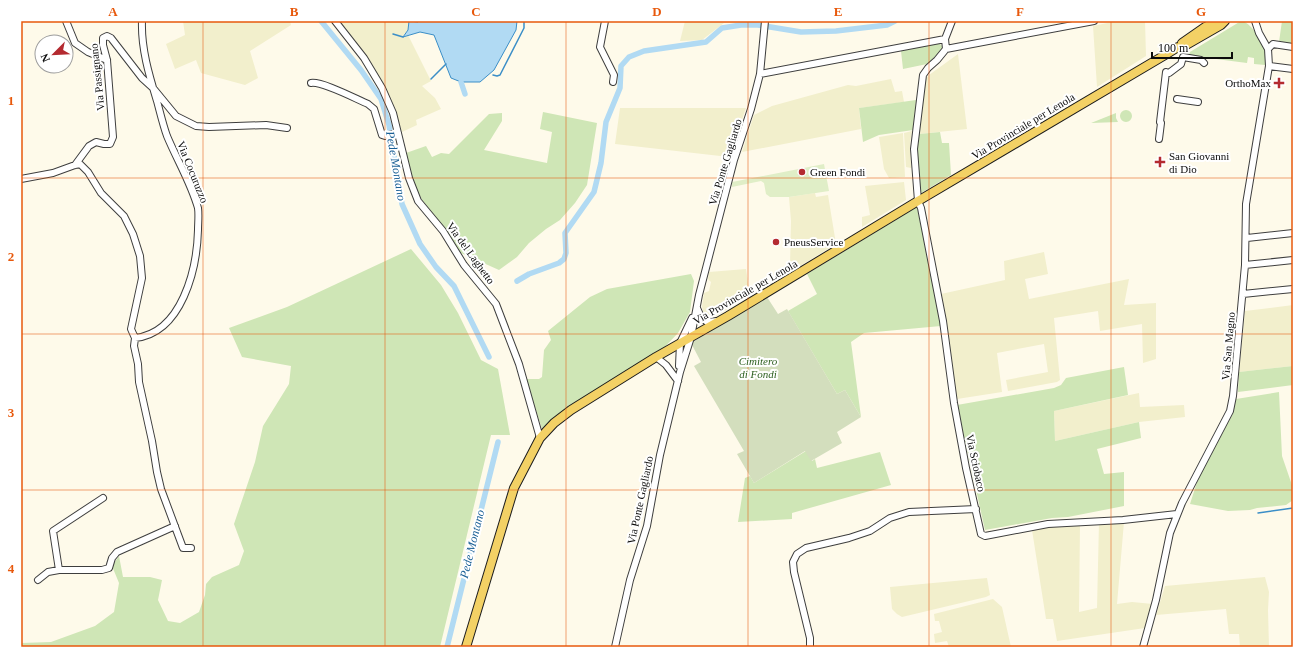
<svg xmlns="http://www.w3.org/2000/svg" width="1314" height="668" font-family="Georgia,serif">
	<rect width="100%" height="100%" fill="#fefaea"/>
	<path fill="#f2efcc" d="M183 21H290L291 25 250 51 258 78 245 85 201 73 196 60 175 69 166 44 185 35Z
		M337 21H409L408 30 403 36V37L408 35 431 81 422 86 435 98 441 109 416 120 417 125 402 132 391 100 370 62Z
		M685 21H760V23H724L702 40 680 41Z
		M1117 21H1145L1146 56 1097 87 1093 26Z
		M958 54 967 129 919 134 923 88 925 80 929 75Z
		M891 79 895 92 902 91 904 102 859 108 861 129 742 152 754 115 772 106 848 85 856 86Z
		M620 108H746L729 157 615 144Z
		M912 131 910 142 911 168 906 167 904 133Z
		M903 133 905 177 889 178 884 169 879 137Z
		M904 182 906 200 862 227V217L870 215 865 186Z
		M815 193 816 197 828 195 836 244 792 271 790 265 791 221 789 197Z
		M1044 252 1048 274 1025 279 1029 299 1129 279 1124 305 1156 303V359L1143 363 1142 324 1100 331 1098 311 1054 318 1060 380 1057 382 1008 391 1006 380 1048 372 1044 344 997 353 1002 392 957 399 955 397 941 294 1005 280 1004 261Z
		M746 269 749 290 751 295 716 316 707 315 703 311 702 307 704 293 709 291 711 282 708 279 709 272Z
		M1293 305V366L1239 372 1245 311Z
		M1139 393 1140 407 1184 405 1185 417 1139 422 1055 441 1054 411Z
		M1099 522H1124L1117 604 1132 602 1153 604 1145 628 1057 641 1053 619H1046L1032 530 1049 526 1080 525 1079 612 1097 608Z
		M1265 577 1269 592 1268 610 1269 647H1240L1239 634H1229L1226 609 1156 615 1165 586Z
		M987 578 990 595 986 597 902 617 897 614 892 609 890 587Z
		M993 599 1002 607 1011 647H949L947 641 935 643 934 634 942 632 939 621H935L934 614Z"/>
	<path fill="#cfe6b6" d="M1241 21C1250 21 1262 41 1264 49 1266 55 1265 60 1265 65L1254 64V58L1248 57 1247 63 1185 55Z
		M1282 21H1293V44L1279 42Z
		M934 44H940L943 47 934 60 927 64 903 69 901 51Z
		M916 100 913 130 879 135 863 142 859 108Z
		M1120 116a6 6 0 1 1 12 0a6 6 0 1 1-12 0Z
		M543 112 597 123 587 185 575 203 560 220 546 229 529 243 517 257 499 270 461 253 439 221 422 200 413 181 406 153 426 146 432 157 441 153 449 154 489 114 502 113V121L484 150 547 163 552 132 540 129Z
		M1116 113V118L1118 122 1091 123Z
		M940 132 942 143H949L951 175 921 193 916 149 919 134Z
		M917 207 941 326 864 333 851 342 861 417 845 390 837 394 788 311 817 294 807 274Z
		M411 249 441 285 458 313 481 360 498 369 510 435H491L440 647H21V643L51 642 95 626 114 612 119 583 112 566 119 556 123 577H150L162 580 158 600 168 621 180 623 199 612 205 595 206 584 212 577 239 565 244 551 234 524 255 462 263 426 289 384 291 366 242 357 229 328 287 307Z
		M691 274 694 281 690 312 678 333 662 350 554 417 542 429 526 379H539L542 377 544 350 551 340 548 331 590 297 607 289Z
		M1293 366V385L1238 392 1239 372Z
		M1124 367 1128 395 1054 411 1055 441 1139 422 1141 438 1097 449 1104 474 1124 472V506L1068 517 1052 518 985 530 957 405 1054 388 1061 385 1066 378Z
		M1279 392 1282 456 1293 488V500L1286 505 1257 508 1250 510 1228 511 1190 504 1198 479 1233 413 1236 399Z
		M806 451 812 461 815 459 817 468 880 452 891 485 792 513V519L738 522 745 478 750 476 754 483Z"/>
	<path fill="#d3debd" d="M767 297 778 314 787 309 837 394 845 390 861 417 837 432 842 443 811 461 805 451 754 483 737 454 744 451 694 366 701 362 691 343Z"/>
	<path fill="#e0eec7" d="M824 164 829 191 789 197H770L766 194 764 183 761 181 732 187V182Z"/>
	<path fill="#b1daf3" stroke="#3b8ec7" d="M409 21 418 22 419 21H517L516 30 494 70 480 82H461L451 78 434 35 420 32 403 37 408 30Z"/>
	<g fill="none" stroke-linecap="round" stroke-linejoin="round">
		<path stroke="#3b8ec7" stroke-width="1.5" d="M393 34 403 37
			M493 75 497 76 500 75 524 28V21
			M431 79 446 64
			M1258 513 1293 508"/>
		<path stroke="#b1daf3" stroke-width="5.5" d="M321 21 361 70 381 99 389 125 402 204 420 244 436 267 454 286 489 357
			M461 82 465 94
			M517 281 529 274 559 263 564 259 566 253 565 233 594 192 601 163 606 122 620 88 621 66 629 57 644 51 706 42 722 28 741 25H758L801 32 836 31 887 25 895 21
			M447 647 498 442"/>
		<g stroke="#3e3e3e" stroke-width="8">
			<path id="minor" d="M66 21 75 43 88 52 107 60
				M335 21 364 58 382 88 393 113 409 178 418 201 443 231 464 265 496 304 519 364 540 438
				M605 21 600 47 614 75 613 82
				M952 21 945 39 946 49 937 60 928 68 923 75 914 149 918 201 921 208 943 321 954 403 966 468 981 534 985 536 1048 524 1123 520 1177 514
				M946 49 1094 21
				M1268 49 1273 44 1293 47
				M1269 66 1293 69
				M760 74 945 39
				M311 83C322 81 356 99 368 104L374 109 382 135 385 136 398 133
				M1177 99 1198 102
				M1160 122 1166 72 1169 73 1181 64 1183 57 1201 60 1204 63
				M1159 139 1161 123
				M75 165 89 146 96 142 104 144H110L113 137 107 60 103 45V38L107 36 111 38 142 78 153 88 176 116 196 126 209 127 266 125 287 128
				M21 179 53 173 75 165 80 164 88 172 101 193 124 216 133 234 140 256 142 278 131 329 135 338C182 333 197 269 198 230 198 223 199 215 198 208 191 183 177 160 167 136 163 125 160 112 157 101 149 75 141 48 142 21
				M1247 238 1293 233
				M1245 265 1293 260
				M1243 294 1293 289
				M697 308 701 317 707 322 717 321
				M135 338 134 346 138 364 139 382 152 441 157 472 161 489 183 548H191
				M656 357 666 365 678 381
				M679 366 680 343 692 318
				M59 570 53 531 103 498
				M38 580 48 572 59 570H102L109 568 112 558 117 552 175 526
				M615 647 630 580 647 526 660 455 680 372 691 337 699 295 734 160 751 109 760 74 765 21
				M810 647V638L794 572 793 562 797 554 806 548 849 538 870 531 890 518 909 512 976 509
				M1143 647 1156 600 1170 533 1182 503 1230 411 1233 396 1245 265 1246 204 1269 66 1268 49 1259 33 1255 21"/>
		</g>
		<g stroke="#1c1c1c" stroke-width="10">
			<path id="major" d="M1182 43 1205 27 1219 21
				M466 647 514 488 540 438 554 423 571 410 656 357 728 316 918 201 1165 55 1178 47 1181 48 1221 25 1225 21"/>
		</g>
		<use href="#minor" stroke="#fff" stroke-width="6"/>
		<use href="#major" stroke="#f3d165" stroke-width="8"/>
	</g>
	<path fill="none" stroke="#e8590c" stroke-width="1" stroke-opacity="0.55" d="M203 21V647M385 21V647M566 21V647M748 21V647M929 21V647M1111 21V647M21 178H1293M21 334H1293M21 490H1293"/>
	<g fill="#b42a30" stroke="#fff" stroke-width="1.5">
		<path d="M1277 77h4v4h4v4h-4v4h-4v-4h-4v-4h4z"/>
		<path d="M1158 156h4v4h4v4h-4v4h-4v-4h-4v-4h4z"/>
		<circle cx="802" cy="172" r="4"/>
		<circle cx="776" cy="242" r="4"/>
	</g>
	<g text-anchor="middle" stroke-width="4" stroke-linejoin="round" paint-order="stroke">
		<g font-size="11" fill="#0b0b0b" stroke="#fff">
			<text transform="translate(97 77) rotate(-96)" y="4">Via Passignano</text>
			<text transform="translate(1023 126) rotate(-31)" y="4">Via Provinciale per Lenola</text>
			<text transform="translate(725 162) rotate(-73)" y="4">Via Ponte Gagliardo</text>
			<text transform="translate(193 172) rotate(68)" y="4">Via Cocuruzzo</text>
			<text transform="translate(471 253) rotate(54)" y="4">Via del Laghetto</text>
			<text transform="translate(745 292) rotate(-30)" y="4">Via Provinciale per Lenola</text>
			<text transform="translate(1228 346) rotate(-85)" y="4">Via San Magno</text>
			<text transform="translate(976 463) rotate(78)" y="4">Via Sciobaco</text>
			<text transform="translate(640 500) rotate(-78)" y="4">Via Ponte Gagliardo</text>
		</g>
		<g font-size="11" fill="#0b0b0b" stroke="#fff" text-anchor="start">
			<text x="1271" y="87" text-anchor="end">OrthoMax</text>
			<text x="1169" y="160">San Giovanni<tspan x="1169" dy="13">di Dio</tspan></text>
			<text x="810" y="176">Green Fondi</text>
			<text x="784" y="246">PneusService</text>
		</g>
		<g font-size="11" font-style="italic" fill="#2c5f1f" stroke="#fff">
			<text x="758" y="365">Cimitero<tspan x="758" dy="13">di Fondi</tspan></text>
		</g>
		<g font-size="12" font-style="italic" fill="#1b6096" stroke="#fff">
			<text transform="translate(396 166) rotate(80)" y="4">Pede Montano</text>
			<text transform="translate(472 544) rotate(-76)" y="4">Pede Montano</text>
		</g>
	</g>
	<rect width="1314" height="668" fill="none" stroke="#ffffff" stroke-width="44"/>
	<g transform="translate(54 54) rotate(246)"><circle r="19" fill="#ffffff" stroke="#9d9d9d"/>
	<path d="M0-3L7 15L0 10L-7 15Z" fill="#b42a30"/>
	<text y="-6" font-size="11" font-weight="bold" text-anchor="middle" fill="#0b0b0b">N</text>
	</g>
	<path d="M1152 52v6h80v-6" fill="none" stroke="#0b0b0b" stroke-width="2"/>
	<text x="1158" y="52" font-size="12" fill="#0b0b0b" stroke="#ffffff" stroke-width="3" paint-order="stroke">100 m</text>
	<rect x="22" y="22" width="1270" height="624" fill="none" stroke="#e8590c" stroke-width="1.5"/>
	<g font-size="13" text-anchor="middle" font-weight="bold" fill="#e8590c">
		<text x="113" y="16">A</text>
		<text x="294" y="16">B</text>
		<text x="476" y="16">C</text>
		<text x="657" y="16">D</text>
		<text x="838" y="16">E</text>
		<text x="1020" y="16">F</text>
		<text x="1201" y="16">G</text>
		<text x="11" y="105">1</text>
		<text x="11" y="261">2</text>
		<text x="11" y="417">3</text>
		<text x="11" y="573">4</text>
	</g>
</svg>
